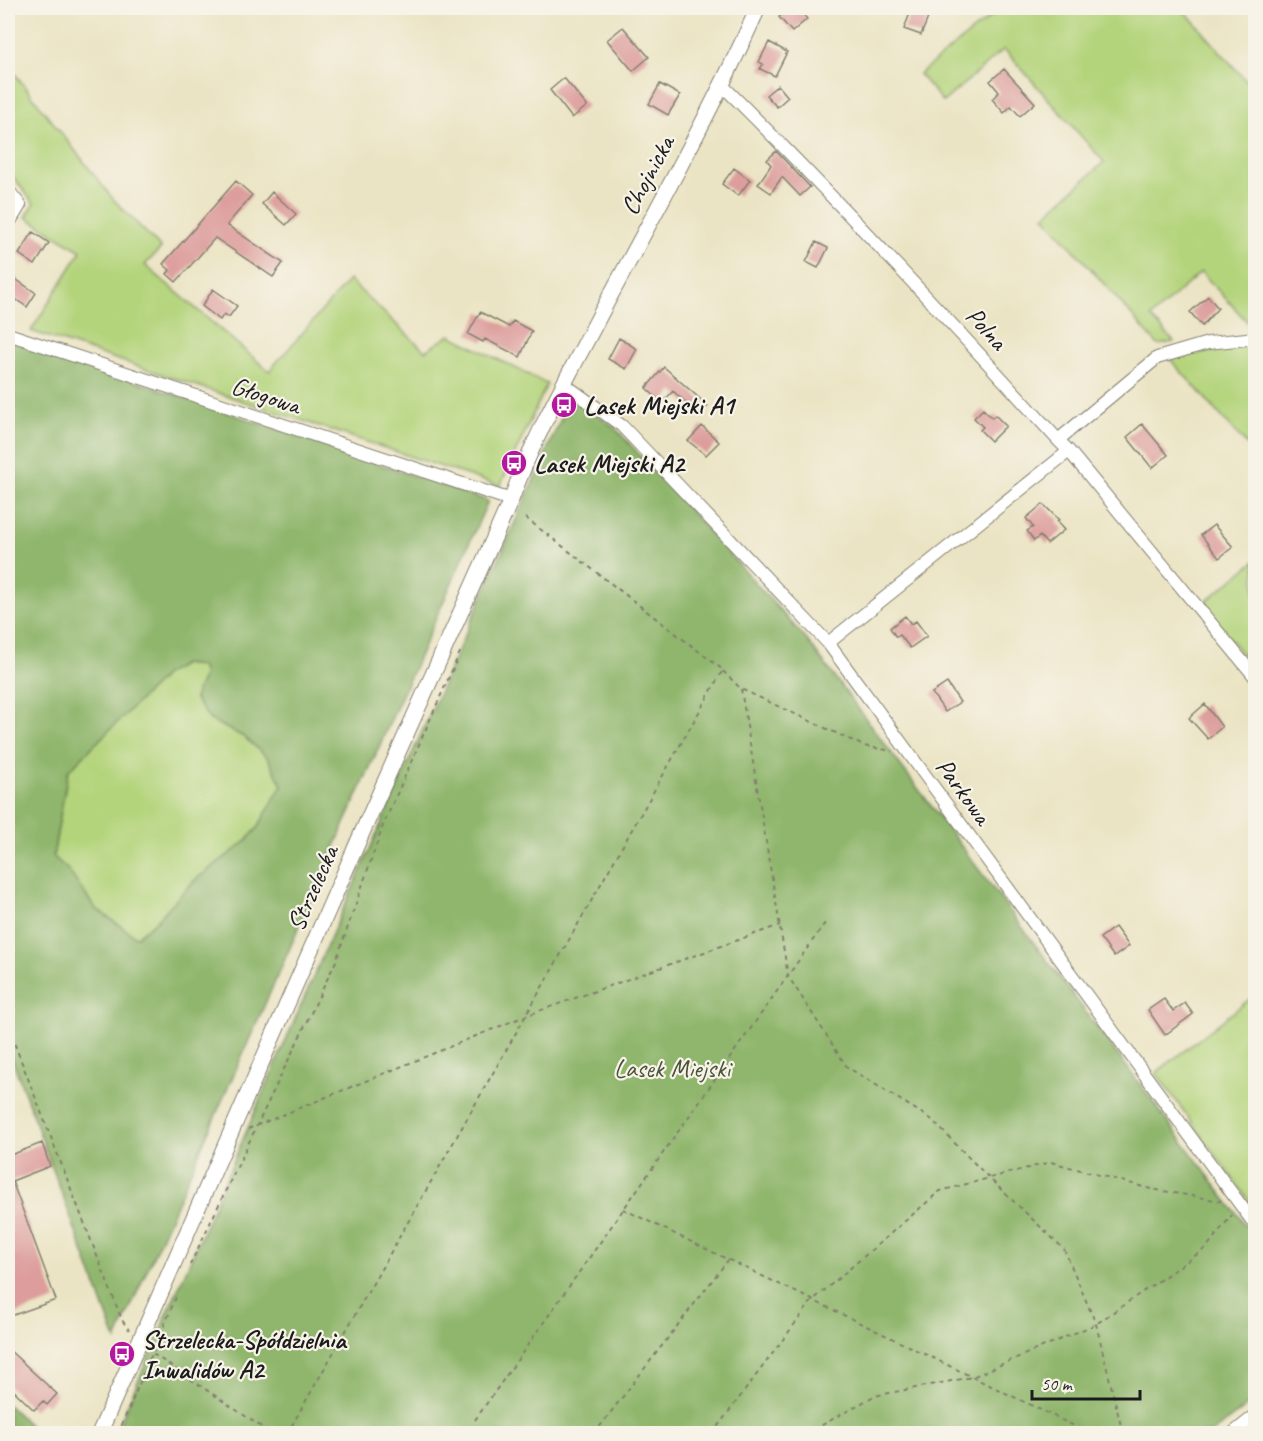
<svg xmlns="http://www.w3.org/2000/svg" width="1263" height="1441" font-family="Caveat,sans-serif">
	<rect width="100%" height="100%" fill="#f7f3e8"/>
	<filter id="ink" filterUnits="userSpaceOnUse"><feTurbulence type="fractalNoise" baseFrequency=".0167" numOctaves="2"/><feDisplacementMap in="SourceGraphic" scale="12" xChannelSelector="R" yChannelSelector="G"/><feConvolveMatrix kernelMatrix="1 2 1 2 8 2 1 2 1" color-interpolation-filters="sRGB"/></filter>
	<filter id="wash" filterUnits="userSpaceOnUse"><feTurbulence type="fractalNoise" baseFrequency=".008" numOctaves="4" result="noise"/><feDisplacementMap in="SourceGraphic" scale="24" xChannelSelector="R" yChannelSelector="G"/><feGaussianBlur stdDeviation="1.35" result="paint"/><feColorMatrix in="noise" values="0 0 0 0 0 0 0 0 0 0 0 0 0 0 0 0 0 1.4 0 .05"/><feComposite in="paint" operator="in"/></filter>
	<g filter="url(#wash)">
		<rect width="100%" height="100%" fill="#ebe4c4"/>
		<path fill="#b4d47c" stroke="#68784c" stroke-width="1.5" d="M1001 8H1182L1255 91V330L1201 272 1151 317 1174 342 1158 345 1044 216 1104 162 1004 49 943 102 919 74Z
			M8 65 113 199 161 248 145 265 269 371 349 280 425 351 450 335 547 384 500 486 31 331 81 251 26 217 34 204 8 170Z
			M1255 344V454L1169 358Z
			M1255 561V670L1213 618 1205 602Z
			M183 664 201 666 204 675 195 699 210 720 244 737 268 758 282 785 257 829 244 843 195 880 154 923 136 937 95 908 67 870 53 856 55 845 68 771 165 675Z
			M1255 995 1256 1202 1252 1205 1156 1073Z"/>
		<path fill="#8fb66c" stroke="#566944" stroke-width="1.5" fill-rule="evenodd" d="M8 338 488 501 116 1340 8 1048ZM183 664 201 666 204 675 194 698 210 720 244 737 268 758 282 785 257 829 244 843 195 880 154 923 136 937 95 908 68 870 53 856 55 845 68 771 165 675Z
			M572 394 618 431 806 639 1255 1238V1400L1211 1433 115 1434 325 950Z
			M8 1405 38 1433H8Z"/>
		<g id="blocks">
			<path fill="#dd9d9c" d="M789 8H797L807 19 792 32 779 17Z
				M912 8H932L921 35 904 29Z
				M623 27 649 57 633 71 607 40Z
				M769 42 787 52 775 76 760 69 763 64 759 62Z
				M1004 69 1035 103 1020 116 1011 106 1004 113 992 99 999 92 990 81Z
				M564 78 587 106 572 118 550 90Z
				M660 84 680 95 668 115 649 104Z
				M778 85 788 97 777 107 766 95Z
				M776 151 810 187 800 196 782 177 771 193 758 184 771 165 767 160Z
				M734 168 750 180 738 196 722 184Z
				M236 181 252 195 227 225 283 263 273 277 215 238 176 282 167 274 170 270 163 264Z
				M272 192 296 214 286 225 262 204Z
				M33 232 49 243 35 265 19 254Z
				M816 242 828 248 818 268 806 262Z
				M8 274 36 293 27 307 8 294Z
				M213 289 237 306 229 317 224 314 220 320 202 306Z
				M1208 296 1218 308 1202 326 1190 312Z
				M480 312 509 327 513 321 532 331 520 357 485 339 483 342 468 334Z
				M619 338 637 349 626 369 608 359Z
				M664 367 708 406 700 415 673 391 662 403 646 388Z
				M983 409 992 418 995 415 1006 426 991 441 980 430 983 427 974 418Z
				M1142 424 1168 455 1152 468 1127 437Z
				M702 426 719 442 706 455 688 441Z
				M1043 504 1059 520 1057 522 1064 530 1047 544 1040 536 1034 541 1027 531 1033 527 1026 518Z
				M1214 525 1233 547 1219 558 1201 535Z
				M905 616 911 624 916 621 927 636 910 648 900 635 896 637 890 628Z
				M947 683 960 702 945 712 932 693Z
				M1205 704 1222 727 1208 739 1189 718Z
				M1115 927 1129 946 1114 957 1100 938Z
				M1164 999 1173 1011 1185 1003 1193 1014 1165 1035 1148 1010Z
				M42 1143 50 1166 12 1181 56 1300 8 1317V1156Z
				M8 1349 57 1394 47 1405 43 1401 34 1410 8 1385Z"/>
		</g>
	</g>
	<g filter="url(#ink)">
		<use href="#blocks" fill-opacity="0" stroke="#848070" stroke-width="1.5"/>
		<g fill="none" stroke-linecap="round" stroke-linejoin="round">
			<g stroke="#848070" stroke-width="14">
				<path id="minor" d="M722 85C838 200 948 319 1058 440L1157 358 1208 343 1256 338
					M8 190 20 205 8 225
					M8 334 511 500
					M564 384 622 426 828 643
					M1058 440 1069 451 828 643 1256 1226
					M1069 451 1256 678
					M1232 1434 1256 1415"/>
			</g>
			<g stroke="#848070" stroke-width="17">
				<path id="tertiary" d="M99 1434 361 835 511 500C534 436 569 375 600 315 654 214 711 113 758 8"/>
			</g>
			<path stroke="#848070" stroke-width="2" stroke-dasharray="4.5 4.5" stroke-linecap="butt" d="M723 671 741 689 864 746 892 751
				M741 689 788 976 847 1067 931 1119 989 1178 1064 1249 1096 1324 1123 1434
				M8 1027 122 1320 129 1330
				M248 1129 525 1016 780 925
				M623 1209 1091 1434
				M190 1265 336 961 384 823 462 648
				M153 1354 272 1434
				M475 1420 825 923
				M118 1434 177 1295
				M287 1434 723 670 522 515
				M594 1434 728 1260
				M712 1434 812 1301 940 1191 1051 1162 1151 1189 1221 1201
				M806 1434 874 1396 972 1377 1096 1324 1206 1248 1232 1215"/>
			<use href="#minor" stroke="#fff" stroke-width="12"/>
			<use href="#tertiary" stroke="#fff" stroke-width="15"/>
		</g>
	</g>
	<defs>
		<g id="bus-disc" transform="scale(1.35)"><circle r="9.5" fill="#b5179e" stroke="#f7f3e8"/><path d="M-5-6H5V4H4V6H2V4H-2V6H-4V4H-5ZM-3.5-4V0h7V-4ZM-3.5 1.2v1.5H-2V1.2ZM2 1.2v1.5H3.5V1.2Z" fill="#fff"/></g>
	</defs>
	<g fill-rule="evenodd">
		<use href="#bus-disc" x="564" y="405"/>
		<use href="#bus-disc" x="514" y="463"/>
		<use href="#bus-disc" x="122" y="1354"/>
	</g>
	<g text-anchor="middle" stroke-width="4.5" stroke-linejoin="round" paint-order="stroke">
		<g font-size="26" fill="#1c1c1c" stroke="#f7f3e8">
			<text transform="translate(647 175) rotate(-62)" y="9">Chojnicka</text>
			<text transform="translate(987 328) rotate(48)" y="9">Polna</text>
			<text transform="translate(266 395) rotate(18)" y="9">Głogowa</text>
			<text transform="translate(964 791) rotate(54)" y="9">Parkowa</text>
			<text transform="translate(312 888) rotate(-66)" y="9">Strzelecka</text>
		</g>
		<g font-size="26" font-weight="bold" fill="#1c1c1c" stroke="#f7f3e8" text-anchor="start">
			<text x="584" y="414">Lasek Miejski A1</text>
			<text x="534" y="472">Lasek Miejski A2</text>
			<text x="142" y="1348">Strzelecka-Spółdzielnia<tspan x="142" dy="30">Inwalidów A2</tspan></text>
		</g>
		<g font-size="26" fill="#4a5339" stroke="#f7f3e8">
			<text x="672" y="1077">Lasek Miejski</text>
		</g>
	</g>
	<rect width="1263" height="1441" fill="none" stroke="#f7f3e8" stroke-width="30"/>
	<path d="M1032 1390v9h108v-9" fill="none" stroke="#1c1c1c" stroke-width="3"/>
	<text x="1041" y="1390" font-size="18" fill="#1c1c1c" stroke="#f7f3e8" stroke-width="4.5" paint-order="stroke">50 m</text>
</svg>
